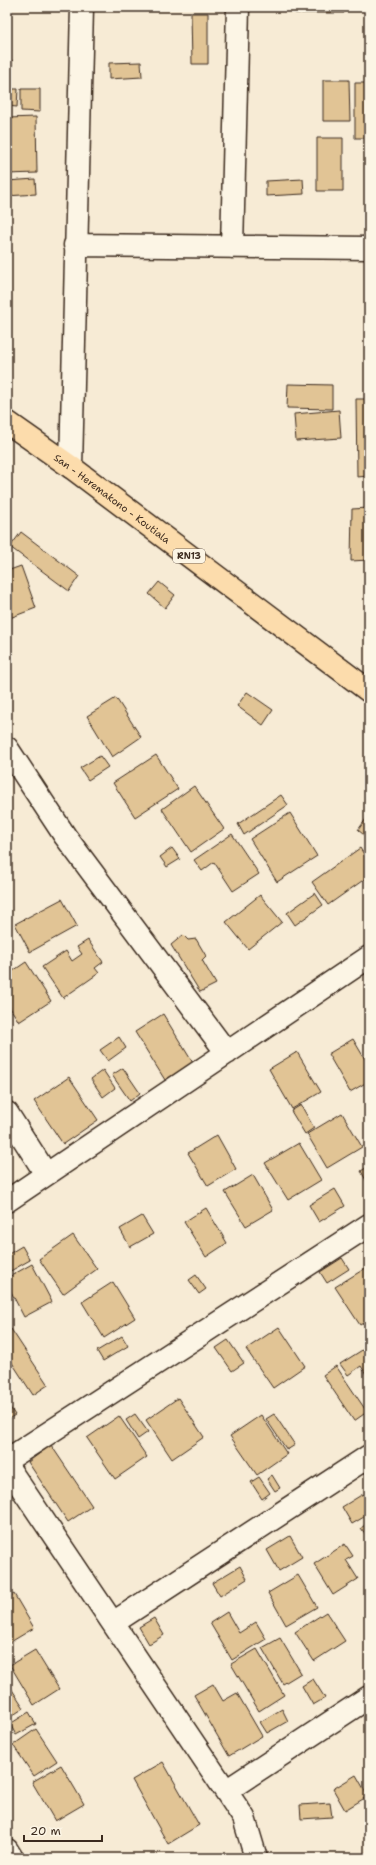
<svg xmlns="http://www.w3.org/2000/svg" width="376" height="1865" font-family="'Shantell Sans',sans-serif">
	<rect width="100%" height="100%" fill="#f7ebd5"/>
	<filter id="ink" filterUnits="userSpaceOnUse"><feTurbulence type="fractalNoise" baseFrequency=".025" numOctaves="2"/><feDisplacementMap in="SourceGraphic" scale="8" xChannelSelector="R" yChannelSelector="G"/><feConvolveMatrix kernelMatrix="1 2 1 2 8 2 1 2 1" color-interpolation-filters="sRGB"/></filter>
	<g filter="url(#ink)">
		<path fill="#e1c495" stroke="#3b2a1e" d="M296 7H344V13H295Z
			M191 13H208V64H192Z
			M7 60H12V74H7Z
			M141 62 142 77 109 79V63Z
			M323 80H349L350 121H323Z
			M355 83H369V138H355Z
			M7 89H18L17 107 7 106Z
			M21 89H40V112L21 111Z
			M36 117 37 173 7 174V118Z
			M317 138H343V191H317Z
			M35 179 36 194 7 196V181Z
			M303 179 304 194 266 196V181Z
			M288 384 332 385V409L287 408Z
			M356 399H369V476L357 477Z
			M339 410 341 438 296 441 294 414Z
			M369 508V560L351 561 352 509Z
			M21 532 79 576 69 591 10 547Z
			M21 566 36 608 7 619V571Z
			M159 582 175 595 165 608 149 594Z
			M247 692 273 710 263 725 237 706Z
			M116 698 141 737 112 757 87 716Z
			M156 755 178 789 135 817 113 783Z
			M100 756 108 767 88 780 80 768Z
			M194 786 224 829 191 852 162 809Z
			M281 795 288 805 244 835 238 824Z
			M290 813 317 856 277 882 250 839Z
			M369 815V839L358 830Z
			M232 834 259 874 233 891 214 862 202 871 194 860Z
			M172 848 180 859 167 867 160 857Z
			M360 848 369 862V876L328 905 312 882Z
			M315 893 323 905 295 925 287 913Z
			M260 895 282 922 248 949 226 922Z
			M62 899 77 926 30 952 15 924Z
			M183 935 188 940 196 939 206 956 202 960 216 984 200 992 171 945Z
			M88 940 103 962 95 968 99 973 63 998 42 967 66 951 72 961 82 954 77 947Z
			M26 962 51 1001 19 1022 7 1003V975Z
			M163 1014 193 1063 165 1080 135 1032Z
			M119 1037 126 1048 108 1061 100 1050Z
			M353 1039 369 1066V1081L350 1092 328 1054Z
			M297 1052 321 1092 292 1109 269 1069Z
			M123 1068 140 1093 130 1101 112 1075Z
			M103 1070 115 1088 103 1097 91 1079Z
			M69 1077 98 1120 63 1144 34 1101Z
			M301 1105 314 1128 305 1134 291 1111Z
			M342 1113 362 1147 327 1168 307 1134Z
			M217 1135 236 1169 208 1186 188 1153Z
			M299 1143 321 1180 288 1200 265 1163Z
			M369 1166V1183L368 1184 361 1171Z
			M253 1175 273 1210 246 1226 225 1192Z
			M335 1189 345 1206 319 1222 309 1205Z
			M206 1208 227 1243 206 1257 184 1222Z
			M142 1216 153 1234 130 1247 120 1229Z
			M73 1235 97 1269 63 1294 39 1259Z
			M22 1246 30 1260 7 1273V1255Z
			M342 1258 349 1269 327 1283 320 1272Z
			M32 1264 52 1302 24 1317 7 1284V1278Z
			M369 1266V1319L360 1325 335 1287Z
			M196 1275 206 1289 199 1294 189 1280Z
			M113 1282 135 1318 104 1338 82 1302Z
			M279 1327 305 1366 273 1388 246 1349Z
			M11 1329 48 1385 33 1395 7 1355V1332Z
			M122 1336 128 1346 103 1361 97 1351Z
			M228 1340 244 1363 232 1371 216 1348Z
			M367 1347 369 1350V1373L366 1374 361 1366 348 1375 340 1364Z
			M336 1366 367 1412 354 1421 323 1375Z
			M178 1398 204 1437 172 1459 146 1420Z
			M7 1403 15 1415 7 1420Z
			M135 1414 148 1432 138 1439 126 1420Z
			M274 1414 295 1445 287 1450 266 1419Z
			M261 1415 287 1454 257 1475 230 1436Z
			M119 1416 147 1457 115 1479 87 1438Z
			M51 1445 92 1506 68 1522 28 1462Z
			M272 1475 280 1488 275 1491 267 1479Z
			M259 1477 270 1493 262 1499 251 1482Z
			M363 1494 369 1504V1514L352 1524 342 1507Z
			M369 1522V1539L361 1528Z
			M290 1536 302 1557 279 1571 267 1550Z
			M345 1544 353 1556 346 1560 358 1579 333 1595 314 1564Z
			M240 1566 247 1579 220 1596 212 1583Z
			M298 1575 317 1607 286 1625 268 1593Z
			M14 1594 34 1628 9 1643 7 1640V1598Z
			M227 1612 239 1633 256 1622 266 1639 232 1660 210 1623Z
			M326 1612 345 1641 314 1661 295 1632Z
			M154 1618 164 1635 149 1644 139 1627Z
			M280 1638 301 1673 283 1684 262 1648Z
			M257 1649 284 1695 259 1711 231 1664Z
			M35 1650 59 1689 34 1705 10 1665Z
			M313 1679 325 1698 313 1705 302 1686Z
			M7 1682 24 1708 7 1719Z
			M213 1684 223 1701 237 1693 262 1736 229 1756 194 1695Z
			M282 1709 288 1721 267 1733 260 1722Z
			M29 1712 36 1724 16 1735 10 1724Z
			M36 1729 57 1761 34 1776 13 1745Z
			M163 1762 199 1825 168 1844 132 1780Z
			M61 1765 84 1804 55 1821 32 1782Z
			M356 1775 368 1796 345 1810 333 1789Z
			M330 1803 332 1817 301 1819 300 1805Z"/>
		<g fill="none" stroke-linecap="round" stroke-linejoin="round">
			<g stroke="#3b2a1e" stroke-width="25">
				<path id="minor" d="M75 245 369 248
					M232 247 238 7
					M71 467 82 7
					M7 748 65 836 227 1053
					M7 1113 46 1174
					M7 1201 369 957
					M7 1460 369 1225
					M7 1466 244 1818 256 1858
					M113 1623 369 1456
					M226 1791 369 1697
					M7 1850 12 1858"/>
			</g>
			<g stroke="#3b2a1e" stroke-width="25">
				<g id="major">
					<path id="s1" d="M7 422 71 467 369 691"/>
				</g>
			</g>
			<use href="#minor" stroke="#fcf5e5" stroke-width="22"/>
			<use href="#major" stroke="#fcdcac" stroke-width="22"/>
		</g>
	</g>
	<g text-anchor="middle" stroke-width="3" stroke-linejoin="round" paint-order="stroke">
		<rect fill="#fcf5e5" stroke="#75675a" stroke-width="1" x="173" y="549" width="32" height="14" rx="3"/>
		<g font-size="9" font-weight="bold" fill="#3b2a1e">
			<text x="189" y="559">RN13</text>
		</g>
		<g font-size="10" fill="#3b2a1e" stroke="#fcf5e5">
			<text dy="4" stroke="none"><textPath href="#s1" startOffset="130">San - Heremakono - Koutiala</textPath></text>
		</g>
	</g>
	<rect width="376" height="1865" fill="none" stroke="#fcf5e5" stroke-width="24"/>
	<rect x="12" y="12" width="352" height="1841" fill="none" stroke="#3b2a1e" stroke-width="1.5" filter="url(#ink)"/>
	<path d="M24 1835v6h78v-6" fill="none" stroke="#3b2a1e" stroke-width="2"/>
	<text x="30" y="1835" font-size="12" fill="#3b2a1e" stroke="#fcf5e5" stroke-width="3" paint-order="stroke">20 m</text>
</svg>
